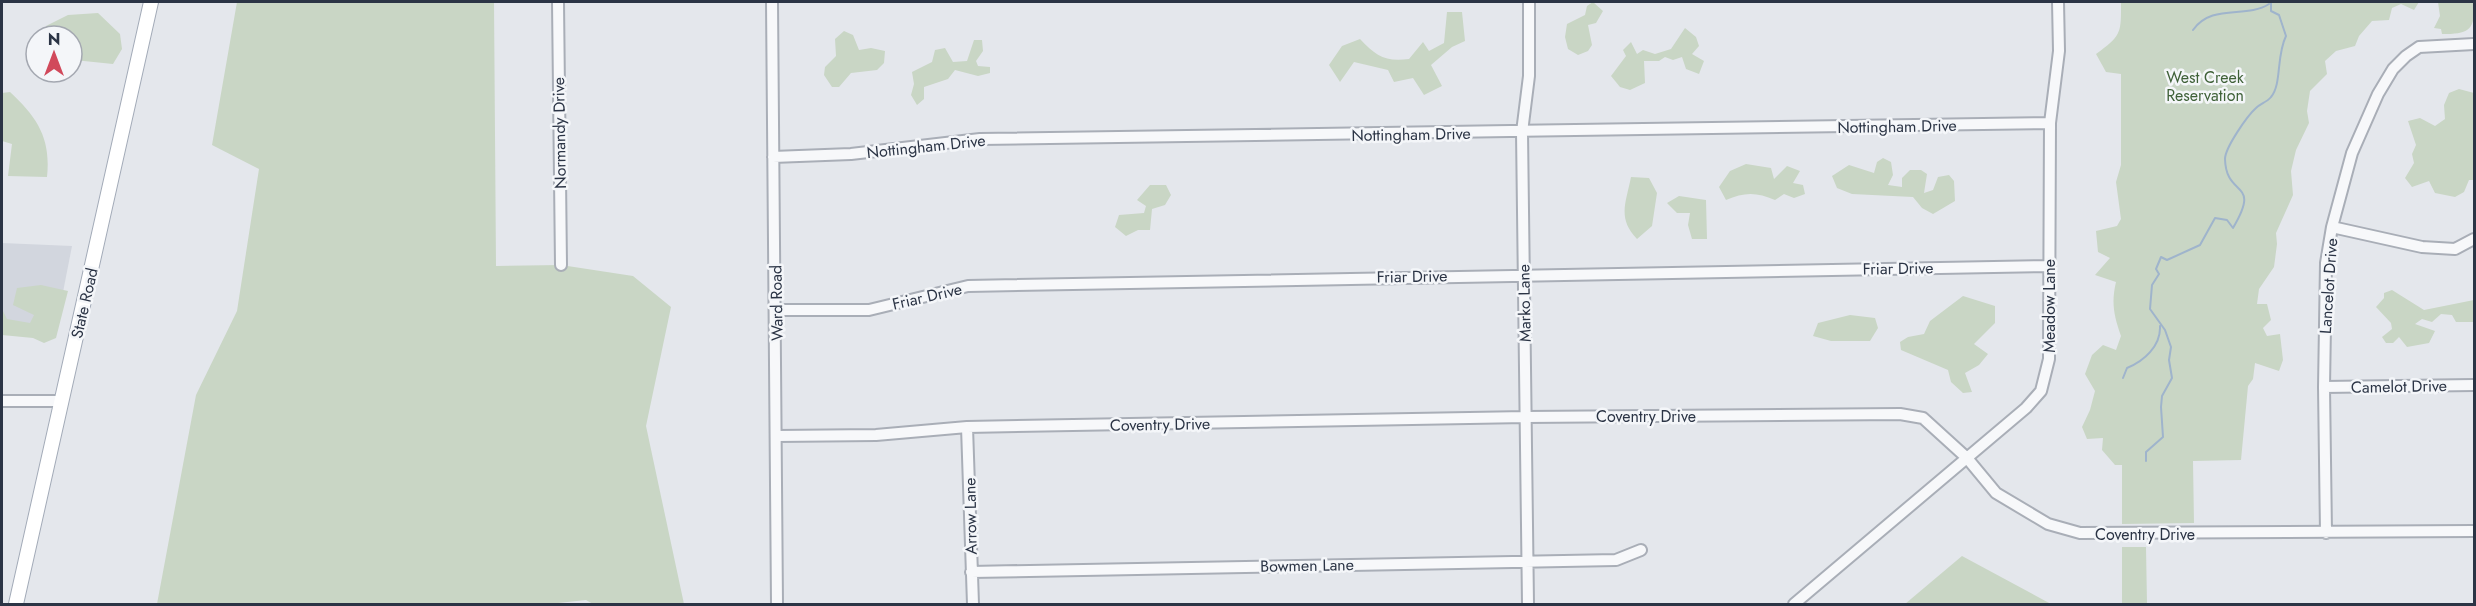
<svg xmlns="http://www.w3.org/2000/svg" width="2476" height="606" font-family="Jost,sans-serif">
	<rect width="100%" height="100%" fill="#e4e7ec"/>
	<path fill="#d2d6de" d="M2 243 72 246 55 333H2Z"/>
	<path fill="#c9d6c5" d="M237 2H494L496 266 561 265 633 276 671 307 646 426 684 604H593L586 600 549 604H157L196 395 237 311 259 169 212 145Z
		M1593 2 1603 11 1596 23 1588 25 1592 45 1588 51 1578 55 1568 49 1565 37 1567 24 1585 15 1587 6Z
		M2121 2H2419L2414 10 2401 4 2392 8 2389 20 2372 21 2359 36 2355 46 2336 51 2325 61 2327 74 2310 91 2307 111 2309 123 2296 150 2291 171 2293 195 2276 233 2277 244 2274 267 2259 289 2257 304H2267L2271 320 2263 328 2267 336 2280 334 2283 360 2279 371 2255 363 2253 379 2248 386 2241 460 2193 461 2194 523 2122 524V465H2115L2102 450 2103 438 2087 439 2082 427 2090 410 2095 391 2085 374 2092 355 2103 345 2116 350 2121 336C2114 316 2111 303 2116 282L2095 275 2110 258 2098 252 2096 231 2117 226 2121 219 2116 182 2121 165V74L2106 72 2096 54C2122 35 2121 33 2121 2Z
		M2438 2H2474C2475 30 2470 34 2442 34L2441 29 2434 28 2440 16Z
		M1447 12H1462L1465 41 1452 47 1431 65 1442 86 1424 95 1413 78 1394 82 1388 70 1354 62 1340 82 1329 65 1342 46 1360 39C1376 56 1385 62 1409 59L1423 42 1429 51 1444 43Z
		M98 13 120 34 122 49 113 64 74 60 72 36H46V26L68 15Z
		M1685 28 1696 37 1699 46 1692 54 1704 61 1699 74 1686 69 1682 57 1673 60 1665 57 1659 61H1644L1645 83 1630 90 1620 87 1611 76 1626 56 1623 50 1631 42 1637 54 1643 50 1655 54 1671 49Z
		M844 31 853 35 859 50 871 48 885 51 884 63 877 70 851 73 839 87H832L824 75 825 67 836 56 835 39Z
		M974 40H982L983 51 976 61 978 66 990 67V73L978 76 955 70 948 79 924 87V99L917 105 911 95 914 84 912 72 932 62 935 50 945 48 953 62 967 61Z
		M2459 89 2474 93V180H2469L2464 192 2455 197 2435 193 2429 181 2412 187 2405 178 2414 163 2412 154 2416 145 2408 121 2420 118 2435 126 2445 119 2444 105 2449 93Z
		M10 92C38 118 51 139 47 177L8 176 12 144 2 141V93Z
		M1883 158 1891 162 1893 175 1888 185 1902 187V178L1910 170H1921L1927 174 1924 193 1933 190 1938 177 1949 175 1954 181 1955 201 1933 214 1922 208 1913 197 1852 194 1837 188 1832 176 1849 165 1874 173 1877 162Z
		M1746 164 1771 168 1774 179 1787 166 1800 171 1793 183 1803 185 1805 194 1794 198 1784 194 1775 200C1757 192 1744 192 1726 200L1719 187 1730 171Z
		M1631 177 1649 178 1657 193 1652 226 1637 239C1617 218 1626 203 1631 177Z
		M1150 185H1166L1171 195 1165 205 1152 209 1150 230H1138L1126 236 1115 227 1119 215 1144 213 1146 206 1137 200Z
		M1679 196 1706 200 1707 239H1692L1688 225 1690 213H1677L1667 203Z
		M41 285 68 291 56 338 44 343 33 338 2 335V309L7 319 30 323 34 315 13 305 17 288Z
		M2392 290 2424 310 2474 300V322H2456L2452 315 2441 314 2432 322 2422 319 2415 324 2435 331 2429 343 2407 347 2399 337 2393 343H2386L2382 337 2392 329 2391 323 2376 307 2384 298V293Z
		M1963 296 1995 306V323L1974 344 1988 354 1979 365 1965 373 1972 392 1963 393 1951 382 1948 370 1901 350 1900 342 1908 337 1924 334 1930 321Z
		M1850 315 1875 318 1878 328 1870 341H1831L1813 336 1818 323Z
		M2122 547H2146L2147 604H2122Z
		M1962 556 2051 604H1905Z"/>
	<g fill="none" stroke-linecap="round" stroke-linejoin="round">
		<path stroke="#9fb4cc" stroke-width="2" d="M2193 30C2212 3 2246 19 2269 4
			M2123 378 2127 368C2144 361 2161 346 2160 326
			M2146 461V452L2163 437 2161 407 2162 396 2172 378 2169 360 2171 347 2165 330 2150 309 2152 285 2159 274 2156 269 2161 257 2167 260 2200 245 2215 218 2227 220 2233 228C2262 179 2226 199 2225 159 2225 148 2247 116 2256 108 2260 104 2267 102 2271 97 2282 84 2276 56 2286 36L2279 15 2271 11V2"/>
		<g stroke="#a9aeb7" stroke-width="14">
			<path id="minor" d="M558 2 561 265
				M772 2 777 604
				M773 157 851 154 980 139 2050 123
				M2332 227 2422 247 2455 249 2474 239
				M776 310H869L968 286 2050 266
				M2324 387 2474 385
				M2 401H61
				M967 427 973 604
				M777 436 876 435 967 427 1526 417 1900 414 1923 418 1967 458 1996 493 2048 524 2080 533 2474 531
				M2326 533 2324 387 2326 263 2332 227 2352 153 2378 94 2393 69 2406 56 2419 47 2474 44
				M971 572 1616 560 1641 550
				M1528 604 1522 132 1529 76V2
				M1794 604 2026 408 2041 391 2049 359 2050 123 2059 51 2058 2"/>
		</g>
		<g stroke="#a3abb8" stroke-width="16">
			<path id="major" d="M16 604 151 2"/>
		</g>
		<use href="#minor" stroke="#f7f8fa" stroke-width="10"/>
		<use href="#major" stroke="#fff" stroke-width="14"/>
	</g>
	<g text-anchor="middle" stroke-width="5" stroke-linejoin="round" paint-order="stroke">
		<g font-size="16" fill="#3f6138" stroke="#f4f6f9">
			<text x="2205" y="83">West Creek<tspan x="2205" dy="18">Reservation</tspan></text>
		</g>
		<g font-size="16" fill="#2b3445" stroke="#f4f6f9">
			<text transform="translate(1897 126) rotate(-1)" y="6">Nottingham Drive</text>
			<text transform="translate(559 133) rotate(-91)" y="6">Normandy Drive</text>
			<text transform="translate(1411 134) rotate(-1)" y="6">Nottingham Drive</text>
			<text transform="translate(926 146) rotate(-6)" y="6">Nottingham Drive</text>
			<text transform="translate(1898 268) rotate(-1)" y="6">Friar Drive</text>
			<text transform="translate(1412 276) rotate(-1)" y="6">Friar Drive</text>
			<text transform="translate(2328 286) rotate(-86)" y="6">Lancelot Drive</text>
			<text transform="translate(927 296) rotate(-13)" y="6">Friar Drive</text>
			<text transform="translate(84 303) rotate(-77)" y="6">State Road</text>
			<text transform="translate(776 303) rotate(-91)" y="6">Ward Road</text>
			<text transform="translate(1524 303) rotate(-91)" y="6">Marko Lane</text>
			<text transform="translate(2049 306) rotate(-90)" y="6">Meadow Lane</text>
			<text transform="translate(2399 386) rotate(-1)" y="6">Camelot Drive</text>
			<text x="1646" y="422">Coventry Drive</text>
			<text transform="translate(1160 424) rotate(-1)" y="6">Coventry Drive</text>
			<text transform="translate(970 516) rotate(-91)" y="6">Arrow Lane</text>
			<text x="2145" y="540">Coventry Drive</text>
			<text transform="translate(1307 565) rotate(-1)" y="6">Bowmen Lane</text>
		</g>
	</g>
	<rect width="2476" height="606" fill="none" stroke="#2b3445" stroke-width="6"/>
	<g transform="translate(54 54)"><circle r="28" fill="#f4f6f9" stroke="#a4a8b1" stroke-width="1.5"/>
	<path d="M0-4.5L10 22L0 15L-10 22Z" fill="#d1495b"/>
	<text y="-9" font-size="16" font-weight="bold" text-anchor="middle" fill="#2b3445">N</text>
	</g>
</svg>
